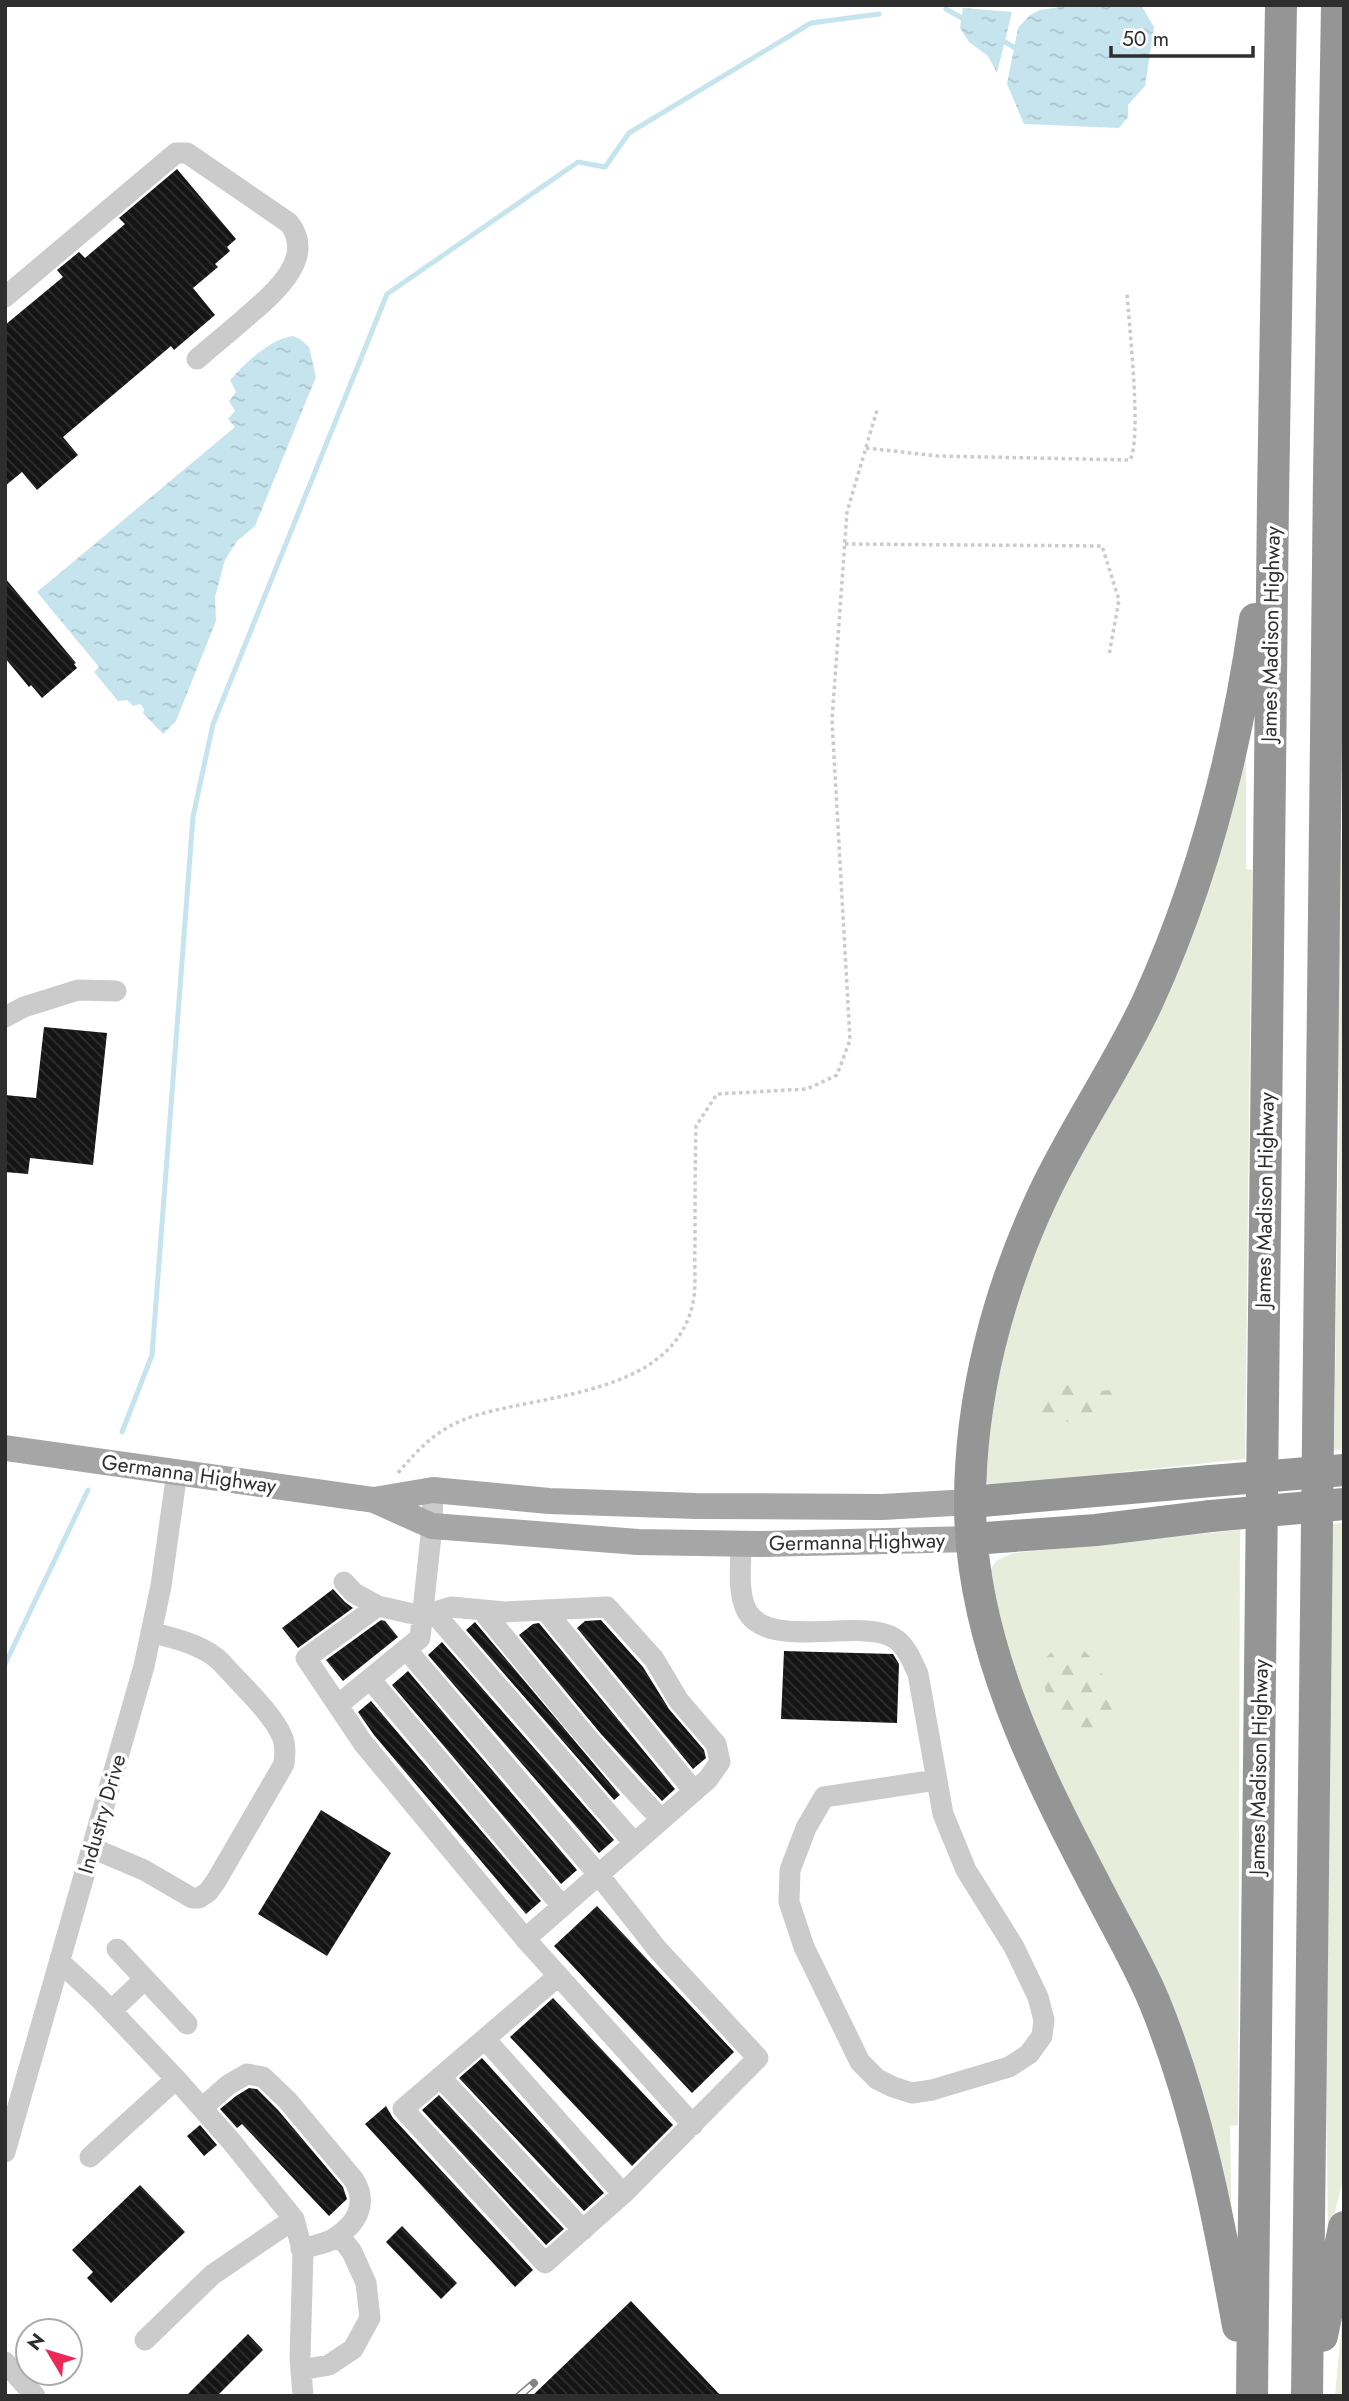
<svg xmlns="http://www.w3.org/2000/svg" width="1349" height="2401" font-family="Jost,sans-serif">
	<defs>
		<pattern id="forest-firs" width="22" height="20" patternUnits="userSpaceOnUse" patternTransform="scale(1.75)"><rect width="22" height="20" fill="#e7ecdb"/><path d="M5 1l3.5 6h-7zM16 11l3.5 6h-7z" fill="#c6cbbc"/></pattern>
		<pattern id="water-ripples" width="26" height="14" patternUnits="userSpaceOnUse" patternTransform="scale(1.75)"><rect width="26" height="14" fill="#c6e4ed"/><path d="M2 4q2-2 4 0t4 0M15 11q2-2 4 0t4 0" fill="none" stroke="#aac4cc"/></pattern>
		<pattern id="building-back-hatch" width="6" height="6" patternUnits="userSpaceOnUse" patternTransform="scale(1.75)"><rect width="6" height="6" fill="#151515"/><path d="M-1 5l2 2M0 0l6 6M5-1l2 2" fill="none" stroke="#2f2f2f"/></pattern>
	</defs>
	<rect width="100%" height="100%" fill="#fff"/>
	<path fill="#e7ecdb" d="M1340 709H1344V1449L1334 1450 1339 1129 1336 841 1344 840Z
		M1246 748V869L1252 870 1245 1459 991 1486 984 1481 983 1460 1010 1299Z
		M1344 1523V2176L1331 2227 1328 2229 1326 2085 1331 1524Z
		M1240 1530 1238 2125 1230 2126 1232 2260 1225 2229 1063 1802 1011 1675 990 1571 996 1561 1013 1553Z
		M1344 2300V2396H1335Z"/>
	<path fill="url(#forest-firs)" d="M1077 1381 1093 1392 1109 1390 1116 1396 1114 1406 1106 1420 1056 1422 1041 1416 1039 1411C1044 1393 1061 1387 1077 1381Z
		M1068 1641C1089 1646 1113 1687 1115 1707 1116 1717 1111 1725 1105 1732L1073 1735C1063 1727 1060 1720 1054 1709 1039 1681 1033 1657 1068 1641Z"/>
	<path fill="url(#water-ripples)" d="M1141 5 1154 27 1145 86 1128 105V117L1119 128 1024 124 1007 84 1018 28 1030 15 1040 10 1067 6Z
		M963 8 1012 12 997 73 988 56 969 42 960 28Z
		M293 336 300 339 309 347 316 377 255 526 237 541 225 560 215 597 216 621 176 721 163 734 143 713 144 709 140 704 133 706 127 700 118 701 94 672 99 667 37 592 235 427 228 419 235 411 229 401 236 392 230 380C245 363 270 339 293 336Z"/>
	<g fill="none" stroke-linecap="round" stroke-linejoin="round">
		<path stroke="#c6e4ed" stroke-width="5" d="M946 9 967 21
			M1000 39 1019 50
			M122 1432 152 1355 193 817 213 724 387 294 578 162 605 167 629 133 811 23 879 14
			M5 1664 88 1490"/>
	</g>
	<path fill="url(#building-back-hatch)" d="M177 169 236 239 227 247 230 251 215 264 218 267 193 288 215 315 174 350 171 346 63 437 78 455 37 490 22 472 5 486V325L63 277 57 270 79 252 85 258 125 224 119 218Z
		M5 578 76 663 74 664 77 668 42 698 31 685 29 687 5 658Z
		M44 1027 107 1033 93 1165 30 1158 28 1174 5 1172V1095L36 1098Z
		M333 1589 345 1602 353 1608 298 1648 282 1628Z
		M381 1620 385 1621 398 1637 343 1681 326 1660Z
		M601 1620 643 1667 669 1709 704 1750 706 1758 693 1769 577 1628 585 1621Z
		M475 1622 620 1795 614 1800 466 1630Z
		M539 1623 675 1789 662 1801 601 1734 519 1635 533 1624Z
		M442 1642 614 1840 599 1853 428 1655Z
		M784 1651 893 1654 899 1664 897 1723 781 1719Z
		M408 1671 577 1870 561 1884 392 1685Z
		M371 1701 541 1901 526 1914 374 1735 358 1712Z
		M321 1810 391 1853 327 1956 258 1914Z
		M597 1906 734 2052 692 2093 554 1946Z
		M553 1998 673 2125 632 2166 510 2037Z
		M482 2058 604 2193 584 2211 459 2078Z
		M249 2088 257 2089 278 2110 343 2187 347 2199 329 2216 242 2124 237 2128 220 2109 236 2096Z
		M439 2095 564 2229 546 2245 422 2110Z
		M386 2106 393 2118 533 2270 515 2287 365 2124Z
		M200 2125 217 2145 204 2156 187 2136Z
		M140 2185 185 2232 111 2303 87 2278 93 2272 72 2250Z
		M402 2226 457 2283 441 2299 386 2242Z
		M631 2301 721 2396H532Z
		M248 2334 263 2350 217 2396H186Z"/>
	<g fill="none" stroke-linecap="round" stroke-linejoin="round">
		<path stroke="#cbcbcb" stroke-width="3.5" stroke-dasharray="3.5 3.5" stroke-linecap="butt" d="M866 448 938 456 1130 460C1142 439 1129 324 1127 293
			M845 544 1102 546 1119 600 1109 655
			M398 1473C421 1446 439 1427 474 1416 547 1393 679 1395 694 1297 696 1280 694 1261 695 1244 695 1204 695 1165 696 1126L717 1094 807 1089 837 1075 850 1040 832 720 847 512 877 410"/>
		<path stroke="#cbcbcb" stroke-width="21" d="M5 297 176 153H187L289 223C318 260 269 297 243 320 228 333 212 346 197 359
			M5 1017 24 1007 78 990 116 991
			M741 1544C741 1563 738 1586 744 1604 759 1655 860 1616 894 1638 906 1645 912 1661 918 1674L943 1814 966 1870 1014 1947 1038 1997 1044 2020 1042 2036 1029 2054 1009 2067 932 2090 912 2093 893 2087 877 2079 860 2062 804 1947 789 1902 790 1870 806 1828 824 1797 936 1780
			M344 1582 354 1593 378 1606 422 1616 451 1607 505 1612 607 1607 654 1659 679 1701 716 1744 720 1762 708 1779 525 1939
			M378 1606 306 1658 363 1743 527 1941 693 2125
			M482 1610C540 1681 597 1753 661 1819
			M545 1610 694 1791
			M434 1613 634 1843
			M406 1649 598 1874 658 1950 758 2058 623 2194 545 2263 403 2109 557 1977
			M370 1679 562 1906
			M338 1705 420 1638 432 1526 433 1490
			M92 1848 144 1870 192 1898H199L208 1892 216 1881 284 1764C285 1755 286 1745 282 1736 270 1710 240 1684 221 1662 202 1644 175 1639 151 1632
			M117 1949 187 2024
			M60 1962 99 1998 176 2079 231 2141 294 2219 303 2253 300 2358 303 2396
			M111 2011 145 1979
			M485 2039 623 2194
			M440 2077 583 2230
			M202 2108 228 2085 247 2074 263 2077 288 2101 354 2180C369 2205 356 2225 333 2239 325 2244 311 2246 301 2249
			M5 2152 144 1666 161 1586 177 1472
			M90 2157 176 2079
			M145 2340 212 2275 294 2219
			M5 2362 35 2396
			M301 2370 329 2365 353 2349 370 2318 366 2283 352 2252 339 2235"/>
		<path stroke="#a6a6a6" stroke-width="26" d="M5 1448 374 1500 432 1526 638 1542 759 1544 972 1539
			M374 1500 433 1490 549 1501 696 1506 882 1507 970 1502"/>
		<path stroke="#959595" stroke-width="32" d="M970 1502 1211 1481
			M972 1539 1096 1530 1211 1516
			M1238 2326C1218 2215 1197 2106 1154 2001 1139 1965 1119 1931 1101 1896 1037 1774 970 1643 970 1503 970 1397 998 1291 1043 1195 1074 1129 1116 1069 1147 1003 1203 881 1236 752 1255 619
			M1322 2336 1344 2227
			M1252 2396 1273 500 1281 5
			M1307 2396 1329 477 1337 5"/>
		<g stroke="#838383" stroke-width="8">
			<path id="rail" d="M519 2396 534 2383"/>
		</g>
		<use href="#rail" stroke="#fff" stroke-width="5" stroke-dasharray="16" stroke-linecap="butt"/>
		<path stroke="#959595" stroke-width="32" d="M1211 1481 1344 1470
			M1211 1516 1344 1504"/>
	</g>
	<g text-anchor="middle" stroke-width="7" stroke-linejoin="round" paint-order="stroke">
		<g font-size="21" fill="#2e2e2e" stroke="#fff">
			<text transform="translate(1271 634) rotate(-89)" y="7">James Madison Highway</text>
			<text transform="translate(1265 1200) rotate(-89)" y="7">James Madison Highway</text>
			<text transform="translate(189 1474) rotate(8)" y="7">Germanna Highway</text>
			<text transform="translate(857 1542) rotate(-1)" y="7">Germanna Highway</text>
			<text transform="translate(1259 1767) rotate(-89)" y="7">James Madison Highway</text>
			<text transform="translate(102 1814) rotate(-74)" y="7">Industry Drive</text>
		</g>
	</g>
	<rect width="1349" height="2401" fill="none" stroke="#2e2e2e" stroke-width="14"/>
	<g transform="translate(49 2352) rotate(308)"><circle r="33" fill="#ffffff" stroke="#ababab" stroke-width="2"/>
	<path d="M0-5L12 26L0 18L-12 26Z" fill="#ec2956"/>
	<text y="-10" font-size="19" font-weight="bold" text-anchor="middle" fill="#2e2e2e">N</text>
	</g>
	<path d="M1111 46v10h142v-10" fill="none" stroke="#2e2e2e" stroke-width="3.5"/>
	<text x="1122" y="46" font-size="21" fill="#2e2e2e" stroke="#ffffff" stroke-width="5" paint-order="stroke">50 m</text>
</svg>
